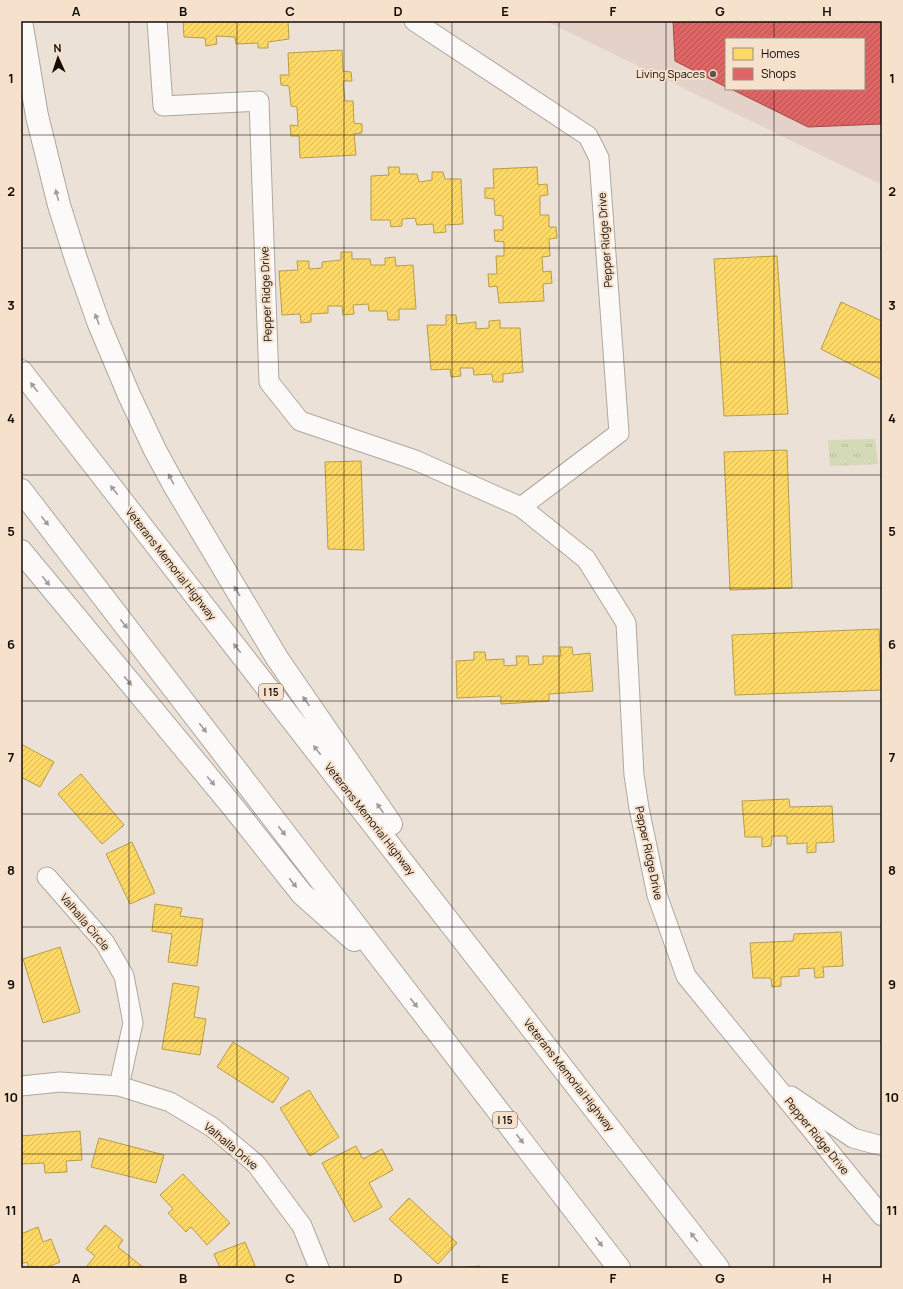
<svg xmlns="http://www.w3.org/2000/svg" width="903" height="1289" font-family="Manrope,sans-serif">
	<defs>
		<pattern id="park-tufts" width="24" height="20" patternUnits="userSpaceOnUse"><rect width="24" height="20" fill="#d4d9b8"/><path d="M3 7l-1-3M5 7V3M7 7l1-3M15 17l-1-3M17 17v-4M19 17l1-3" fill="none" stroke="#b5b99d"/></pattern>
		<pattern id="homes-hatch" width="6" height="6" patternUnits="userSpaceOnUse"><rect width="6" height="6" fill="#ffd966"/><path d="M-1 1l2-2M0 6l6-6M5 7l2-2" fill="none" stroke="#dab957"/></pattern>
		<pattern id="shops-hatch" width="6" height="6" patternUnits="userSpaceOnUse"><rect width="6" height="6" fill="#e06666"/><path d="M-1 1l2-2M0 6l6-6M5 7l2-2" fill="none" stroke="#b45252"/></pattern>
	</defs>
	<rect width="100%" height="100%" fill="#ece1d6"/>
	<path fill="#e4d2c8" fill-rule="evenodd" d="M546 21H882V185ZM726 39H864V89H726Z"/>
	<path fill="url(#park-tufts)" d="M875 439 878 464 830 466 828 440Z"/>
	<path fill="url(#homes-hatch)" stroke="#b89c49" d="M183 21H288L289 39 268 42V48H258V43L236 44 235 37 216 36 217 44 206 46 205 38 184 37Z
		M342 50 343 71 351 72 352 81H343L345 101H353L354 123 362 124V133L354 134 356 155 300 158 299 136H291L290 125 298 126 297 107 291 106 289 86 281 85 280 75H289L288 53Z
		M388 167H399L400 174H417L419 182 432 180V172H443L445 179H461L463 224 445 225 446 232 434 233 433 224 417 225 415 218 402 219V226L391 227 390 220H371V176L389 175Z
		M537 167 538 185 547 184 548 195 540 196V215H549V227H556L557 238 549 239 550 256 542 257 543 272 551 271 552 283 543 284 544 301 499 303 497 286 489 287 488 274H497L496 256H504V242L495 241 494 230H503V216L495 215 494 199 485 198V188H494L493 169Z
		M341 252H352V259H370L371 265H385V258L395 257 396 266 413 265 416 309H399V320H388L387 311H369L368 304 353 305 354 314 343 315 342 306H328V313L311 314V322L301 323 300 314 282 315 279 271 298 270 297 261H309V269L322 268V262L341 260Z
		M777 256 788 414 724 416 714 259Z
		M841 302 882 321V380L821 349Z
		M446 315H456L457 324 476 322V329L489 328V321L500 320V328H520L523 372 503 374V382H493L492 374 474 375 473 368H460L461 376 451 377 450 369 431 370 427 325H446Z
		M787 450 792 588 730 590 724 452Z
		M361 461 364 550 328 549 325 462Z
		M879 629 882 690 735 695 732 635Z
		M560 647H572L573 655 590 653 593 691 549 694V701L501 704V696L457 698 456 661 474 660V652H485L486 660 504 659V666L517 665 516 656H528L529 665 543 664V656H561Z
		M21 744 54 762 40 787 21 777Z
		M81 774 124 825 102 844 58 794Z
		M789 799 790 807 832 806 834 842 816 843V852L807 853V843L787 844V836H772L771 846 762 847V837H745L742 801Z
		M132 842 155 893 130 904 106 854Z
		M155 904 182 908 180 916 203 919 197 966 168 962 172 934 152 931Z
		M841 932 843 966 823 967 824 977 815 978 814 968 799 969V976L781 977V986L772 987 771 978H753L750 943 793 941 794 934Z
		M60 947 80 1012 43 1023 23 959Z
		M173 983 199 987 194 1017 206 1019 200 1055 162 1049Z
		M233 1042 289 1078 273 1103 217 1067Z
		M309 1090 339 1137 310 1156 280 1108Z
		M80 1131 82 1160 66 1161 67 1172 45 1173 44 1163 21 1164V1136Z
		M99 1138 164 1155 156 1183 91 1167Z
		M356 1146 363 1159 382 1149 393 1170 369 1183 382 1207 354 1222 322 1163Z
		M183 1174 230 1223 207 1245 191 1227 186 1232 168 1213 173 1209 160 1195Z
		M409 1198 457 1243 438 1264 389 1219Z
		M105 1225 123 1240 118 1247 144 1268H89L87 1266 95 1256 86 1249Z
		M38 1227 43 1242 51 1239 60 1262 45 1268H29L27 1262 21 1264V1234Z
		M245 1242 256 1268H220L214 1254Z
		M480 1266V1268H456Z"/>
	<path fill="url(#shops-hatch)" stroke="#a24b49" d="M673 21H882V124L808 127 731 89H864V39H726V87L675 61Z"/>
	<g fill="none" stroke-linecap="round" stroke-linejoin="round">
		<g stroke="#afa79e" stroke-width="21">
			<path id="street" d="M157 21 163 106 259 101 269 382 300 421 415 460 521 507 586 559 626 623 634 775 639 808 657 895 686 976 882 1216
				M414 21 588 136 599 158 619 433 521 507
				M47 877 105 943 124 976 133 1023 119 1086
				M21 1086 60 1082 119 1086 170 1102 212 1127 256 1164 302 1226 319 1268
				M791 1096 853 1138 882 1146"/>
		</g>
		<g stroke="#afa79e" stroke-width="24">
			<path id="highway" d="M21 21 37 116 59 205 76 259 99 324 129 395 155 450 174 485 277 658 391 824
				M21 371 718 1268
				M21 490 619 1268
				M21 551 233 807 302 894 354 940"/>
		</g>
		<use href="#street" stroke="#fcfaf9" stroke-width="19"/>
		<use href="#highway" stroke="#fcfaf9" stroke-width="22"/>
	</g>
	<defs><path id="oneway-solid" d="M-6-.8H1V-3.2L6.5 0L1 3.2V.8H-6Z"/></defs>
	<g fill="#9f9b98">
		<use href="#oneway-solid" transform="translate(57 195) rotate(-105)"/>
		<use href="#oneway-solid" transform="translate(97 319) rotate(-110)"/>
		<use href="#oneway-solid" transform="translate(34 387) rotate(-128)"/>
		<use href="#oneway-solid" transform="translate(171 479) rotate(-118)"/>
		<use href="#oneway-solid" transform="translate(114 490) rotate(-128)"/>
		<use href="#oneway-solid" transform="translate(45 521) rotate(52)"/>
		<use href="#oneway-solid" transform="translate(46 581) rotate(51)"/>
		<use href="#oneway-solid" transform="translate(237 591) rotate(-121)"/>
		<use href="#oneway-solid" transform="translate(124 624) rotate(52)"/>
		<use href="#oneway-solid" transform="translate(237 648) rotate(-128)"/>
		<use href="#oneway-solid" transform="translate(128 681) rotate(50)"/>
		<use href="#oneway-solid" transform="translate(306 701) rotate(-125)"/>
		<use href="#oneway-solid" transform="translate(203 728) rotate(52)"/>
		<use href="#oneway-solid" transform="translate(317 750) rotate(-128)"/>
		<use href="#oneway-solid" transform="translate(211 781) rotate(50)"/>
		<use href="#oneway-solid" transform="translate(380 808) rotate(-125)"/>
		<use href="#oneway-solid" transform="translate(282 831) rotate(52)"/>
		<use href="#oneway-solid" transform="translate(293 883) rotate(51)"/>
		<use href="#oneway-solid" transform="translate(414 1003) rotate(52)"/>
		<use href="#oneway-solid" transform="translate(520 1139) rotate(52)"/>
		<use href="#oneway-solid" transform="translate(694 1237) rotate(-128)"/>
		<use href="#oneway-solid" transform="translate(599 1242) rotate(52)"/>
	</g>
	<path fill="none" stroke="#130c06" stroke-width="1" stroke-opacity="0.55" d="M129 21V1268M237 21V1268M344 21V1268M452 21V1268M559 21V1268M666 21V1268M774 21V39M774 89V1268M21 135H882M21 248H882M21 362H882M21 475H882M21 588H882M21 701H882M21 814H882M21 927H882M21 1041H882M21 1154H882"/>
	<circle fill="#5f574f" stroke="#f6e1cc" stroke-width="1.5" cx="713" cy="74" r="4"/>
	<g text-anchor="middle" stroke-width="4" stroke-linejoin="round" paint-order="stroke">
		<g fill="#f6e1cc" stroke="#574c41" stroke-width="1">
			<rect x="259" y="684" width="24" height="16" rx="3"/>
			<rect x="493" y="1112" width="24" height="16" rx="3"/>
		</g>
		<g font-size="10" font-weight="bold" fill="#130c06">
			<text x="271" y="696">I 15</text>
			<text x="505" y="1124">I 15</text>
		</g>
		<g font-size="11" fill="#130c06" stroke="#f6e1cc" text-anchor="end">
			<text x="705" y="78">Living Spaces</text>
		</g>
		<g font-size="11" fill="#130c06" stroke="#f6e1cc">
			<text transform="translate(605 240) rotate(-94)" y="4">Pepper Ridge Drive</text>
			<text transform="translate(266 294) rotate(-92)" y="4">Pepper Ridge Drive</text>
			<text transform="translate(171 564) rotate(52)" y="4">Veterans Memorial Highway</text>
			<text transform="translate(370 819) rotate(52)" y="4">Veterans Memorial Highway</text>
			<text transform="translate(649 853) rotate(78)" y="4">Pepper Ridge Drive</text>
			<text transform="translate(85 922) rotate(50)" y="4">Valhalla Circle</text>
			<text transform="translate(569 1075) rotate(52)" y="4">Veterans Memorial Highway</text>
			<text transform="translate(817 1136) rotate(51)" y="4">Pepper Ridge Drive</text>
			<text transform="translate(231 1146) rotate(40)" y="4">Valhalla Drive</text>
		</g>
	</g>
	<rect width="903" height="1289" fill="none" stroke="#f6e1cc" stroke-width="44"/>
	<rect x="725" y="38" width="140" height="52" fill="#f6e1cc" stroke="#9b8c7d"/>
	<rect x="733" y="48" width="20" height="12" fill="#ffd966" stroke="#9b8c7d"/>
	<text x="761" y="58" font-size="12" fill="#130c06">Homes</text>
	<rect x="733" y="68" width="20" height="12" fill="#e06666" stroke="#9b8c7d"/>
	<text x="761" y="78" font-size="12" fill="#130c06">Shops</text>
	<g transform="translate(58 58) rotate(357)" stroke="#f6e1cc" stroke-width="3" paint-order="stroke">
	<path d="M0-3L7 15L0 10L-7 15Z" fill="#130c06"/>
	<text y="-6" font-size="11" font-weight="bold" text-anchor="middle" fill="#130c06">N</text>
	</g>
	<rect x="22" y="22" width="859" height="1245" fill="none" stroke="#130c06" stroke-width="1.5"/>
	<g font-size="13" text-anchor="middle" font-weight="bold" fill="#130c06">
		<text x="76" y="16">A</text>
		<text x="183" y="16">B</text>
		<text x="290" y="16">C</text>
		<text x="398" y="16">D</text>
		<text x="505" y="16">E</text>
		<text x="613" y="16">F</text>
		<text x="720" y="16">G</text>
		<text x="827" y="16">H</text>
		<text x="11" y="83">1</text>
		<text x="892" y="83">1</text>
		<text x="11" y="196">2</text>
		<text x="892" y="196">2</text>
		<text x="11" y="310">3</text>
		<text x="892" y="310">3</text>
		<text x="11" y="423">4</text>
		<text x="892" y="423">4</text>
		<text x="11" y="536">5</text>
		<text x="892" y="536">5</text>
		<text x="11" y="649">6</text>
		<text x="892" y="649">6</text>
		<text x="11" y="762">7</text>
		<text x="892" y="762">7</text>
		<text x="11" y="875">8</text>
		<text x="892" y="875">8</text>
		<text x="11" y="989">9</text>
		<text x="892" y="989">9</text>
		<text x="11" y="1102">10</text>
		<text x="892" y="1102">10</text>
		<text x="11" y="1215">11</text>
		<text x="892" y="1215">11</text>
		<text x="76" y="1283">A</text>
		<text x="183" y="1283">B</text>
		<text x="290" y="1283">C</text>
		<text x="398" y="1283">D</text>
		<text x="505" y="1283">E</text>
		<text x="613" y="1283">F</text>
		<text x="720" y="1283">G</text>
		<text x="827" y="1283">H</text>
	</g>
</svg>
